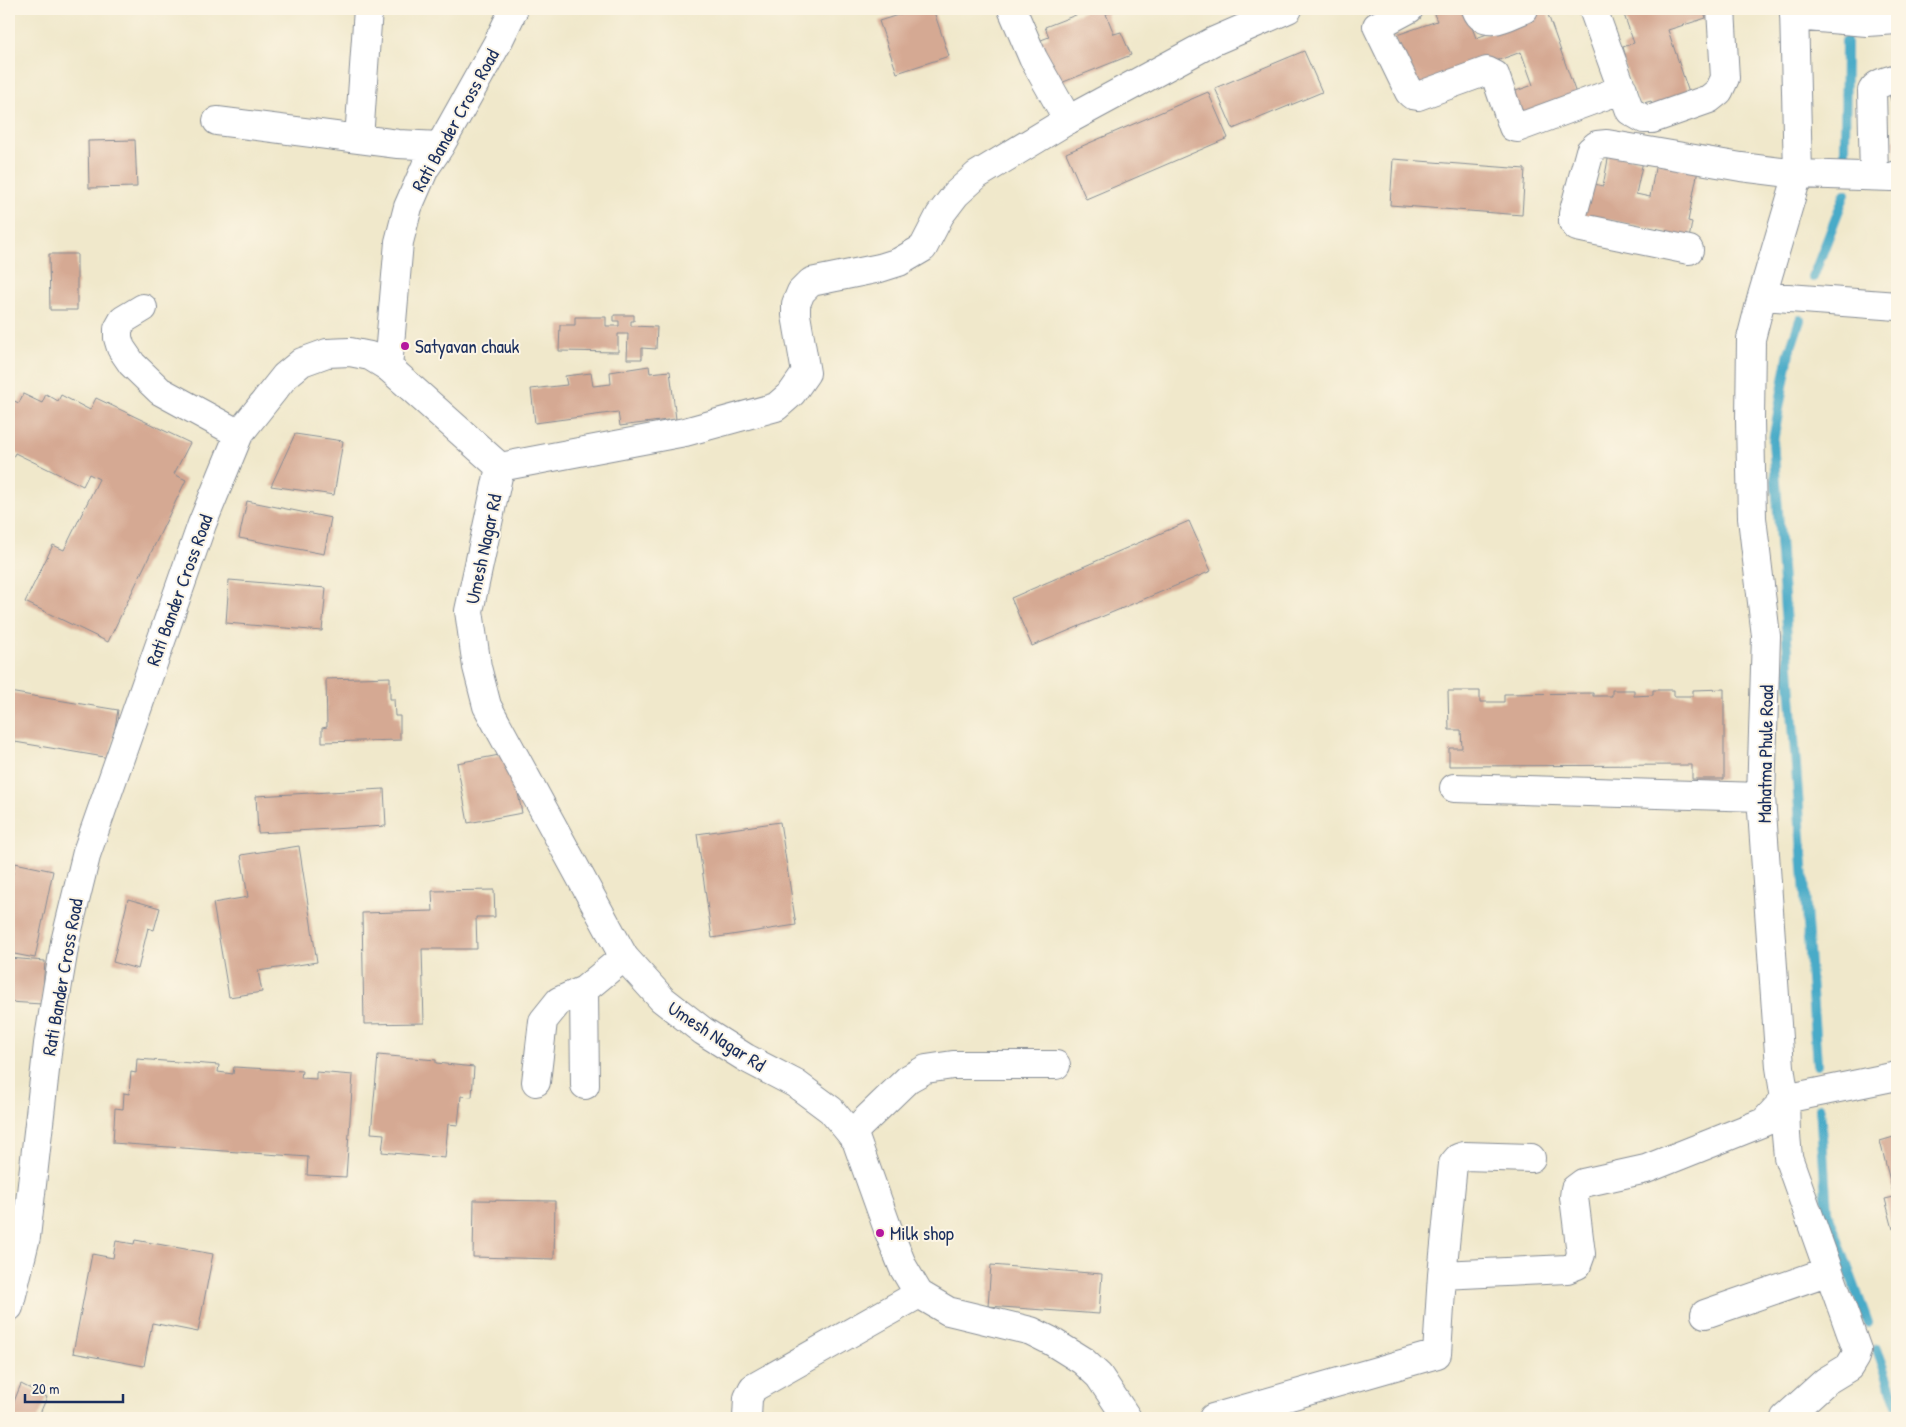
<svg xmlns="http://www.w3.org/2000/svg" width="1906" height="1427" font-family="'Patrick Hand',sans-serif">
	<rect width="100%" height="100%" fill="#fcf5e5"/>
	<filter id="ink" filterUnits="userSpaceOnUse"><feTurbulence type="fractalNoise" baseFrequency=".02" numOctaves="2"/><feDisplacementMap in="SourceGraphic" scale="10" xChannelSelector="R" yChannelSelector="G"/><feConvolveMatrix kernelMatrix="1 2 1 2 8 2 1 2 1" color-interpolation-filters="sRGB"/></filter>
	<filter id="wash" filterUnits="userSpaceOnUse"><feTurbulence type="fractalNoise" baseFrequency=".0096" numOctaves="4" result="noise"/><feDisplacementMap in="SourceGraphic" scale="20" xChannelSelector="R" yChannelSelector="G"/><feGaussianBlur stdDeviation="1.12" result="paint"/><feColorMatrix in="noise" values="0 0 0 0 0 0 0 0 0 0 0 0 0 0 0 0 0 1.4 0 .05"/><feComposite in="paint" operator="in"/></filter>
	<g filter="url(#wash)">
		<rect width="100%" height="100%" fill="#f0e8cb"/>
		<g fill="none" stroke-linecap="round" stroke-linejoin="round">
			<path stroke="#48abc8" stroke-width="10" d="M1845 152 1846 41
				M1813 277 1845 194
				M1800 320 1789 353 1773 441 1817 1064
				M1820 1108 1827 1211 1868 1323
				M1877 1349 1897 1404"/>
		</g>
		<g id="blocks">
			<path fill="#d5a993" d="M917 9H933L949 56 897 73 879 21Z
				M1091 9H1120L1106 14 1114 34 1121 32 1131 55 1051 87 1033 43 1049 37 1045 27Z
				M1442 9H1465L1476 38 1526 20 1536 9H1546L1579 102 1515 126 1504 95 1533 85 1521 52 1414 91 1394 36 1437 21 1434 14 1442 10Z
				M1622 9H1703L1706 18 1668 30 1692 102 1652 106 1651 101 1640 104 1622 59 1626 57 1623 47 1634 43Z
				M1304 51 1322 92 1233 129 1215 88Z
				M1897 81V119L1886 85Z
				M1208 92 1228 138 1086 199 1066 153Z
				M1897 139V155L1892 140Z
				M135 140 137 187 89 188 88 141Z
				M1609 154 1643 161 1636 194 1650 197 1656 162 1698 170 1688 221 1692 222 1688 245 1665 240 1667 231 1604 219 1578 220 1594 184 1603 186Z
				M1393 159 1525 169 1522 215 1390 205Z
				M49 254H77V310H50Z
				M614 315H634V321H631V326L657 327 656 349 642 348V359H627L628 334H618V352L559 351 560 325H575V317H606V326H619V321H614Z
				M649 366 650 373 670 371 676 419 620 426 618 412 535 423 531 389 567 385 565 376 591 373 593 386 611 384 610 372Z
				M23 394 42 403 46 394 58 401 61 395 90 410 96 398 190 443 174 474 186 480 108 642 25 602 53 545 64 550 99 479 89 474 83 486 15 453 9 466V399L19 403Z
				M295 434 343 441 334 495 271 486Z
				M247 501 331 518 324 554 239 538Z
				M1189 521 1211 571 1032 646 1011 598Z
				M229 580 326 588 322 631 226 623Z
				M390 677V699H394L395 716H400V740L322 742V728L327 727 326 679Z
				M1724 689V779H1692V765L1449 766V748H1462L1461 730H1449L1448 691H1480V702H1504V694L1593 693V696H1612V690H1634V696L1653 695V690H1674V696H1693V690Z
				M9 692 118 710 110 758 9 741Z
				M510 753 522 813 468 823 457 763Z
				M384 789 386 826 258 833 256 796Z
				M780 822 796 925 712 938 697 834Z
				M299 846 317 962 258 971 262 992 229 997 213 903 248 897 241 855Z
				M15 863 53 871 35 958 9 953V876L12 877Z
				M494 890 495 917H476L477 949H422L424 1023 364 1024 362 913 433 911 432 891Z
				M128 899 160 908 154 930 148 928 138 969 113 962Z
				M9 958 45 961 42 1004 9 1002Z
				M378 1055 436 1060V1063L474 1067 472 1097 461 1096 458 1125 448 1124 445 1158 382 1152 384 1134 371 1133Z
				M137 1059 219 1065 218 1072 233 1074 234 1067 302 1071 301 1078 316 1079V1072L353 1075 346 1177 307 1175 308 1157 113 1143 115 1108 123 1109 124 1093 129 1094 131 1072 136 1073Z
				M1897 1136V1228L1893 1229 1885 1199 1894 1197 1880 1141Z
				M474 1200 555 1201 554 1259 473 1257Z
				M135 1240 213 1254 198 1332 152 1323 144 1366 73 1353 92 1254 113 1258 116 1241 134 1244Z
				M991 1265 1102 1274 1099 1314 988 1306Z
				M21 1384 47 1397 38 1418H9V1414Z"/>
		</g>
	</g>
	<g filter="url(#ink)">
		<use href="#blocks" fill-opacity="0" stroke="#868c94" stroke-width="1"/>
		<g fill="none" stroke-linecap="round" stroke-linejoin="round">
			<g stroke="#868c94" stroke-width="30">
				<path id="street" d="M1012 9 1033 58 1068 120
					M1409 9 1377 26 1409 92 1412 95 1418 96 1487 71 1495 75 1513 127 1517 128 1623 89
					M1476 9C1484 31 1509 15 1524 9
					M1593 9 1630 111 1644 119H1652L1709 99 1719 91 1725 78 1721 9
					M1794 9 1798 174 1762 296 1897 306
					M1794 16 1867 22 1897 20
					M217 121 398 144 440 146
					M359 139 368 9
					M1874 176 1872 91C1877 82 1888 81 1897 78
					M1689 250 1577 227 1573 222V214L1590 151 1597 145 1607 144 1741 167 1798 174 1892 177 1897 175
					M1762 296 1751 339 1750 420 1752 518 1766 636 1761 797 1780 1067 1785 1099 1897 1076
					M143 308 123 320 118 329V338L121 348 132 364 160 391 239 434
					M388 367 399 242 408 207 425 168 440 146 497 44 514 9
					M1454 788 1761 797
					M584 990 585 1085
					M536 1082 543 1021 559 1001 584 990 624 957
					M851 1134 908 1079 926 1069 953 1065H1056
					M1442 1275 1453 1164 1458 1158 1464 1156 1531 1158
					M1705 1314 1829 1271
					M747 1418 748 1398 753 1388 919 1294
					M1213 1418 1437 1354 1442 1275 1567 1269 1577 1265 1581 1254 1574 1197 1575 1189 1583 1183 1646 1169 1764 1122 1785 1099
					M1785 1418 1826 1381 1849 1367 1855 1357 1857 1350 1788 1157 1786 1135 1785 1099"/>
			</g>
			<g stroke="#868c94" stroke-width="30">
				<path id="secondary" d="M500 467 469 611 477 667 487 706 624 957 662 999 703 1031 746 1058 796 1084 831 1110 856 1140 890 1235 903 1267 919 1294 948 1311 1031 1331 1051 1341 1083 1361 1099 1376 1127 1418
					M9 1307 26 1237 48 1044 65 942 87 852 202 524 239 434 285 376 302 362 327 353 350 352 370 356 388 367 500 467 685 432 776 407 792 393 806 373 796 315V304L801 292 811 282 880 268 899 262 923 248 940 215 956 194 977 175 1068 120 1212 42 1288 9"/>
			</g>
			<use href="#street" stroke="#fff" stroke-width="28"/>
			<use href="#secondary" stroke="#fff" stroke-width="28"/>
		</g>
	</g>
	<g fill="#b5179e" stroke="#fcf5e5" stroke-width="2">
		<circle cx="405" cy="346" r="5"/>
		<circle cx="880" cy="1233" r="5"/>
	</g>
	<g text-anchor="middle" stroke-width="4" stroke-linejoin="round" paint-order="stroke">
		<g font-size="19" fill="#1b2f5e" stroke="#fcf5e5">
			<text transform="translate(455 120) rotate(-61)" y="7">Rati Bander Cross Road</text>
			<text transform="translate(483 549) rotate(-78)" y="7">Umesh Nagar Rd</text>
			<text transform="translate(179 590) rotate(-70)" y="7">Rati Bander Cross Road</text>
			<text transform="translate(1765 754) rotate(-89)" y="7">Mahatma Phule Road</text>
			<text transform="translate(62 977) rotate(-80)" y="7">Rati Bander Cross Road</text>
			<text transform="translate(717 1036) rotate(33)" y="7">Umesh Nagar Rd</text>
		</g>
		<g font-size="19" fill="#1b2f5e" stroke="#fcf5e5" text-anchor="start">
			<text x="415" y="353">Satyavan chauk</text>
			<text x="890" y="1240">Milk shop</text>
		</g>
	</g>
	<rect width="1906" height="1427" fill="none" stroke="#fcf5e5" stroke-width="30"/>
	<path d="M25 1394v8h98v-8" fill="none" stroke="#1b2f5e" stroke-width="2.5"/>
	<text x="32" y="1394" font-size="15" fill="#1b2f5e" stroke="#fcf5e5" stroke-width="4" paint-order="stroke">20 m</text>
</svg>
